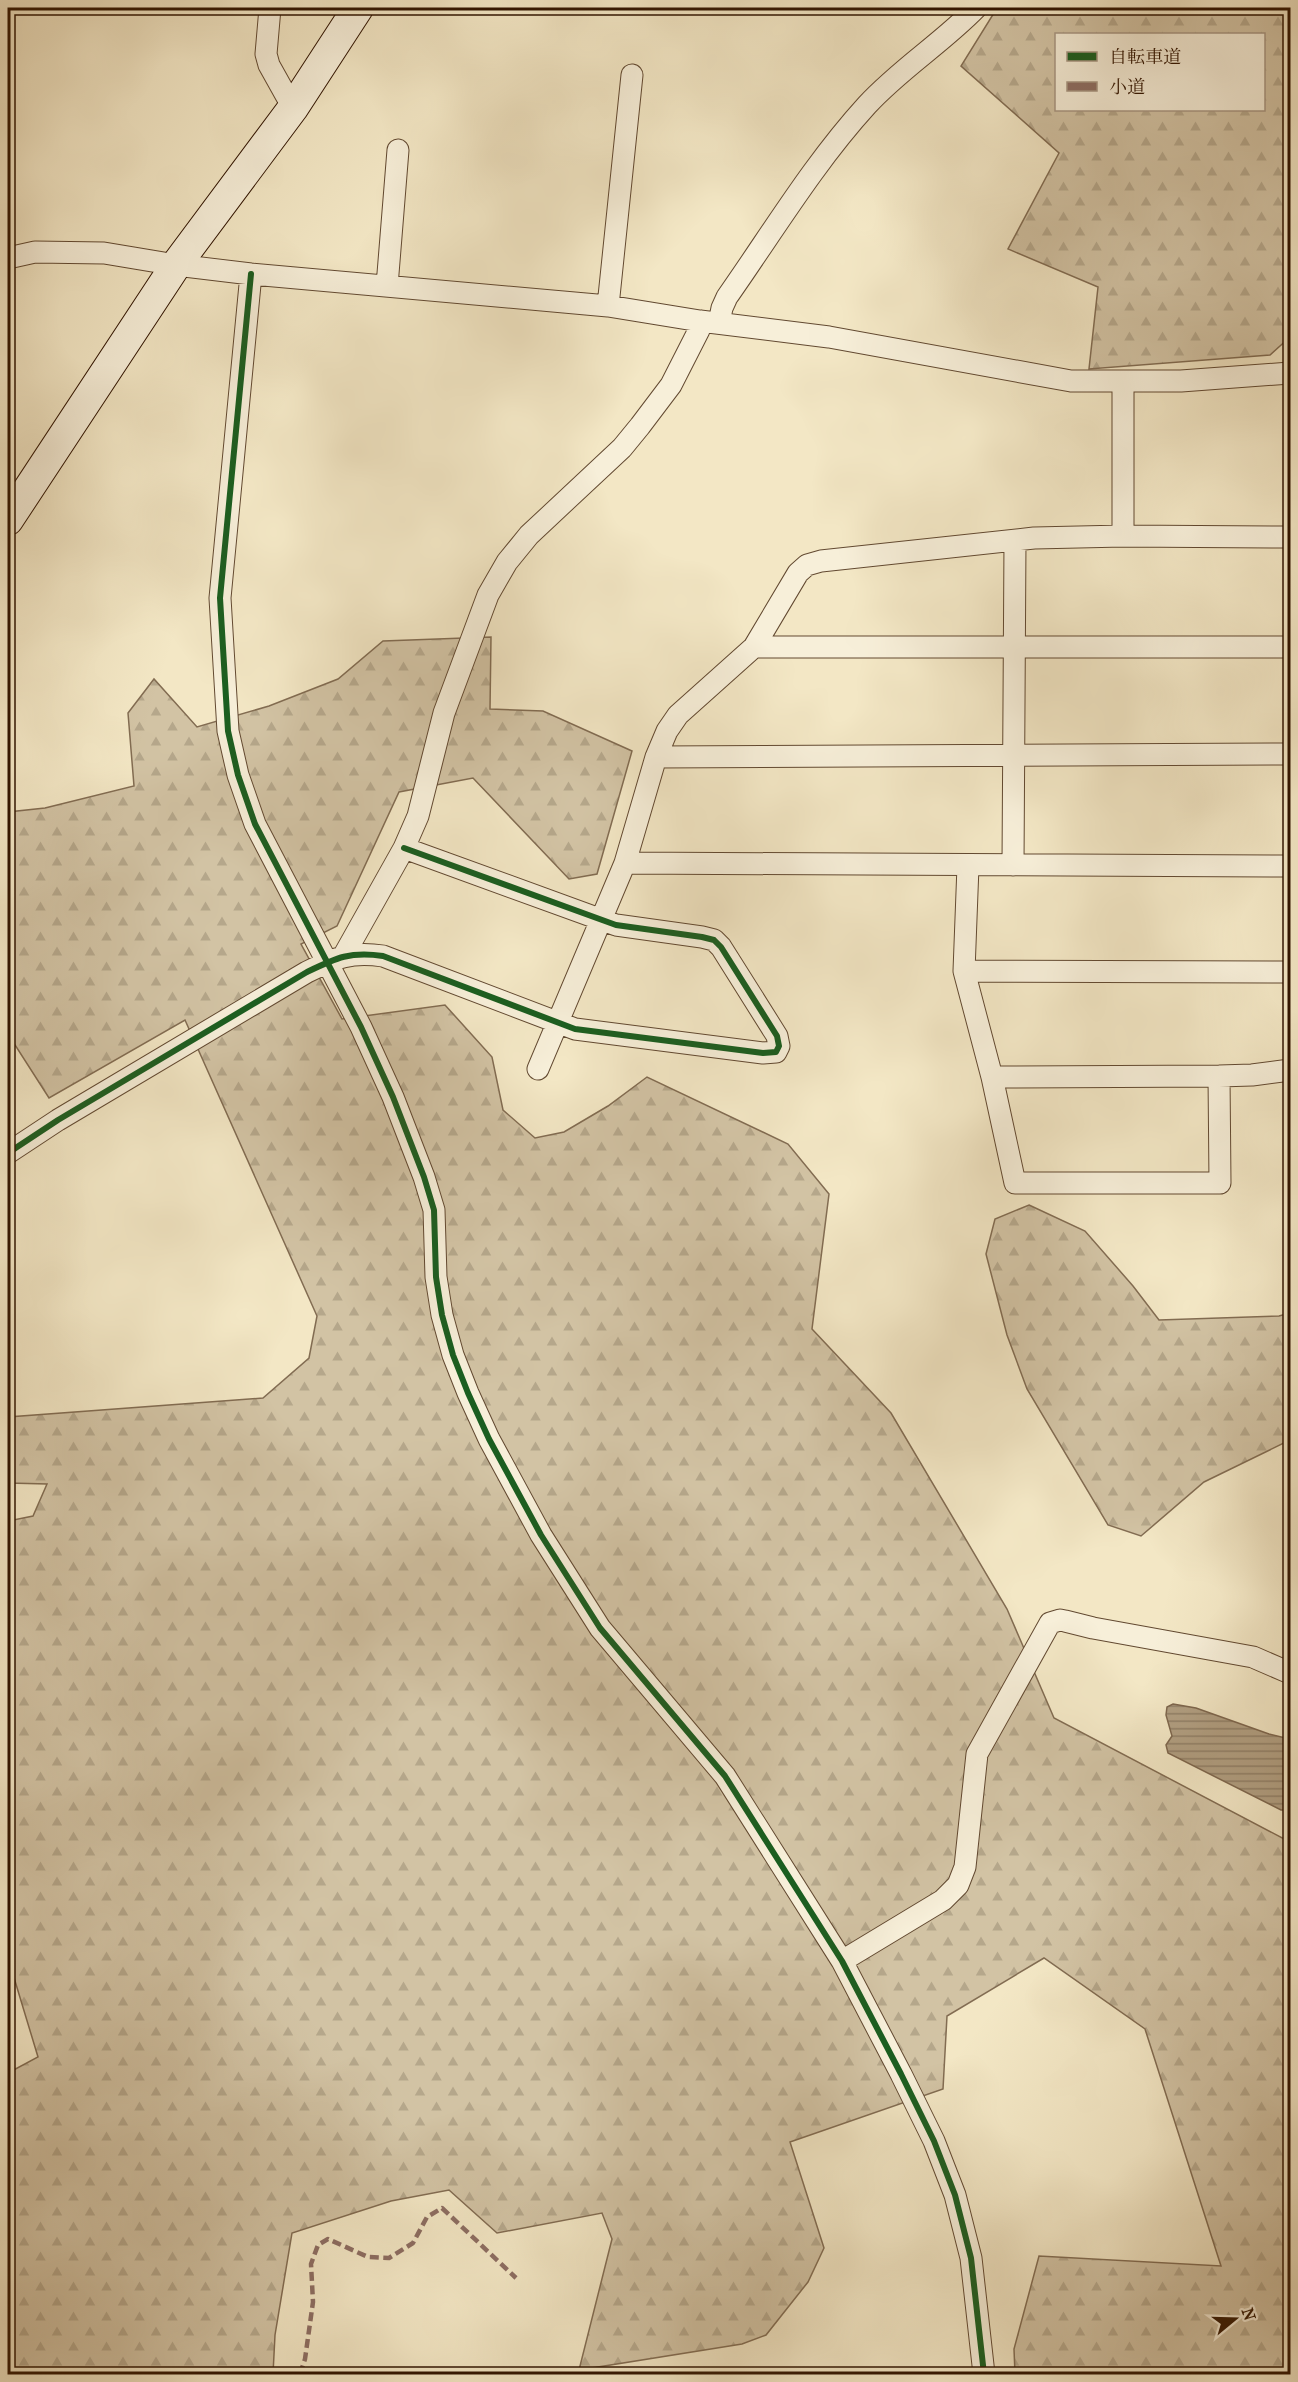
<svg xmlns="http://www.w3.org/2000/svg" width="1298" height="2382" font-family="'IM FELL French Canon','Noto Serif JP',serif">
	<defs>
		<pattern id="forest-firs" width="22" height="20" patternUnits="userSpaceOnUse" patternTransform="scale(1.5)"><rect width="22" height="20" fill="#d2c3a4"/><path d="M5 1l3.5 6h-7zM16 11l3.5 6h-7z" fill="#b5a78b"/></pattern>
		<pattern id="water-rules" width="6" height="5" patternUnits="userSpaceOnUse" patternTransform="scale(1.5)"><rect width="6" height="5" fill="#b19f82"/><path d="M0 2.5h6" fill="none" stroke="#918068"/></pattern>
	</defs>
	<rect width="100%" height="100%" fill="#f3e7c5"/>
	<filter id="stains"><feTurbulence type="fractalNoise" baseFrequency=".00333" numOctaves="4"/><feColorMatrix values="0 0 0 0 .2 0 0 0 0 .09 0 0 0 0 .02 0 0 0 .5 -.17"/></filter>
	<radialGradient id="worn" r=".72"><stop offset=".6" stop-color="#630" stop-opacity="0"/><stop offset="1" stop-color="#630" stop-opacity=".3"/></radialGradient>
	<path fill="url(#forest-firs)" stroke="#826c52" stroke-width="1.5" fill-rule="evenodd" d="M997 8H1290V337L1270 355 1089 369 1098 287 1008 249 1059 153 961 66ZM1056 34H1264V110H1056Z
		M491 637 490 709 543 711 632 751 597 874 569 879 473 778 399 792 337 926 301 944 342 1019 445 1005 492 1057 503 1110 535 1138 564 1132 608 1106 647 1077 788 1144 829 1194 812 1329 891 1413 1007 1609 1054 1718 1290 1842V2374H1015L1014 2349 1039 2256 1221 2266 1145 2029 1044 1958 947 2016 943 2089 790 2142 824 2248 808 2282 766 2335 742 2344 579 2370 612 2239 602 2213 497 2233 449 2190 391 2201 292 2233 275 2335 273 2374H8V2073L38 2057 12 1971H8V1521L33 1516 47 1484 8 1483V1417L263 1398 309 1358 317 1316 185 1020 49 1098 8 1034V812L45 808 134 786 128 713 154 679 197 727 269 706 338 679 383 641Z
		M1029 1205 1085 1231 1133 1286 1159 1320 1279 1316 1290 1313V1440L1204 1482 1141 1536 1108 1525 1027 1389 1007 1335 986 1254 995 1219Z"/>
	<path fill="url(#water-rules)" stroke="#7e674e" stroke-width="1.5" d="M1173 1704 1196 1708 1269 1734 1290 1739V1810H1281L1168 1753 1166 1745 1172 1736 1166 1715 1167 1707Z"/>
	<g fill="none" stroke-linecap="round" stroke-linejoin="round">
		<g stroke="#624931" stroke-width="23">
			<path id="street" d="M270 8 266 54 269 65 293 108
				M8 258 35 252 104 253 176 265 251 274 608 306 700 321 829 337 1071 381H1181L1290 373
				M251 274 220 598 228 731 238 775 255 824 361 1027 393 1097 424 1177 434 1210 436 1277 442 1315 453 1355 468 1393 489 1439 541 1535 600 1628 725 1776 842 1961 901 2074 934 2141 955 2195 971 2258 984 2374
				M387 286 398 150
				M608 306 632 75
				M719 323 722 308 727 297C772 233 814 163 867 105 900 69 942 43 976 8
				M1123 382V536
				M754 647H1290
				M656 757 1290 754
				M625 863 1290 866
				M1013 865 1015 541
				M968 866 964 971 992 1077 1015 1183H1220L1219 1076
				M344 955 404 848 418 816 444 713 488 595 507 562 529 535 622 448 640 426 671 385 699 330 700 321
				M964 971 1290 972
				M538 1069 625 863 656 757 667 731 678 715 754 647 798 573 807 565 821 561 1034 538 1123 536 1290 537
				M992 1077 1219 1076 1252 1075 1290 1070
				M8 1153 58 1120 307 972C336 958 350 951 383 956L575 1029 763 1053 776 1052 779 1046 777 1036 721 947 714 940 702 937 616 925 404 848
				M842 1961 943 1900 958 1885 965 1867 977 1754 1050 1623 1060 1620 1065 1621 1093 1628 1253 1657 1290 1673"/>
		</g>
		<g stroke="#311400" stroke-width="32">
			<path id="secondary" d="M8 520 176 265 293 108 358 8"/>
		</g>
		<use href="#street" stroke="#f7efd9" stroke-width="21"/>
		<use href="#secondary" stroke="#f7efd9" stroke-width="30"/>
		<path stroke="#8d6e63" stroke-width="4.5" stroke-dasharray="9 4.5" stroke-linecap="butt" d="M300 2374 305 2359 313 2302 311 2264 318 2245 328 2239 368 2257 389 2258 413 2243 427 2217 442 2208 516 2278"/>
		<g stroke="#f7efd9" stroke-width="10">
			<path id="cycleway" d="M251 274 220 598 228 731 238 775 255 824 361 1027 393 1097 424 1177 434 1210 436 1277 442 1315 453 1355 468 1393 489 1439 541 1535 600 1628 725 1776 842 1961 901 2074 934 2141 955 2195 971 2258 984 2374
				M8 1153 58 1120 307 972C336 958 350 951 383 956L575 1029 763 1053 776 1052 779 1046 777 1036 721 947 714 940 702 937 616 925 404 848"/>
		</g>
		<use href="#cycleway" stroke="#1b5e20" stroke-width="6"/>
	</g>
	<rect width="1298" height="2382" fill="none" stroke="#f3e7c5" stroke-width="30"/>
	<rect x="9" y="9" width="1280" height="2364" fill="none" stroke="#311400" stroke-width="3"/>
	<rect x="15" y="15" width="1268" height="2352" fill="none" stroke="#311400" stroke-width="1.5"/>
	<rect x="1055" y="33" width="210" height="78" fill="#f7efd9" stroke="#a89782" stroke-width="1.5"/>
	<rect x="1067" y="52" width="30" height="9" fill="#1b5e20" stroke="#a89782" stroke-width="1.5"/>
	<text x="1109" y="63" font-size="18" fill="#311400">自転車道</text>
	<rect x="1067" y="82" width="30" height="9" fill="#8d6e63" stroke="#a89782" stroke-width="1.5"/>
	<text x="1109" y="93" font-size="18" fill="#311400">小道</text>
	<g transform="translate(1235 2319) rotate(71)" stroke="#f7efd9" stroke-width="4.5" paint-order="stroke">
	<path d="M0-4.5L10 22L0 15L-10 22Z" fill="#311400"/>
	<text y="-9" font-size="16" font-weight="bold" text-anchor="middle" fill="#311400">N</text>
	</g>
	<rect width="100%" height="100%" filter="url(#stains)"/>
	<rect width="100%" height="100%" fill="url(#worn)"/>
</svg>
